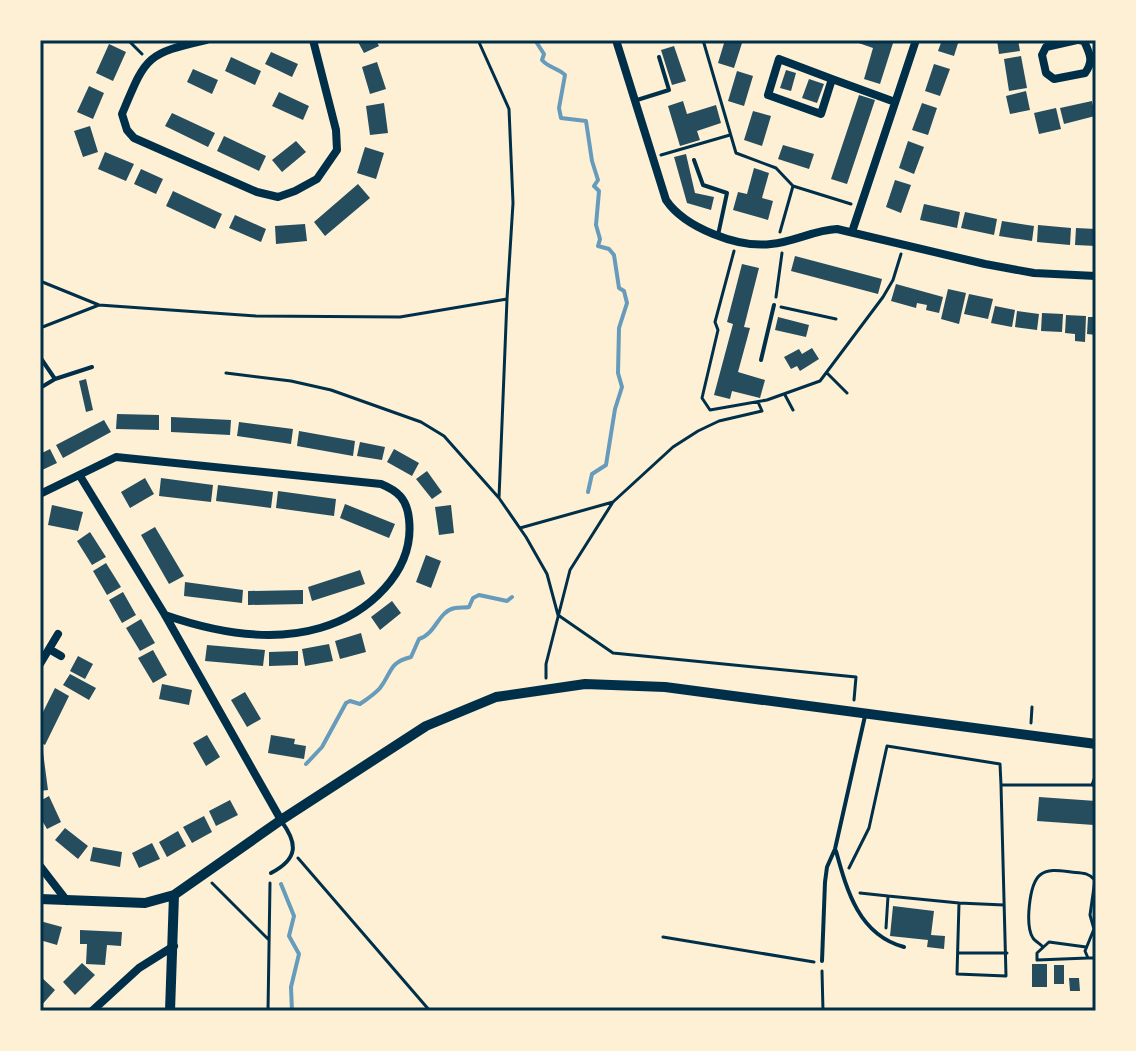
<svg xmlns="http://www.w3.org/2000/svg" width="1136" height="1051" font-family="'IBM Plex Sans',sans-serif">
	<rect width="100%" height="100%" fill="#fdf0d5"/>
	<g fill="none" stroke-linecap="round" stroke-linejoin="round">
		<path stroke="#669bbc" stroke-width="4" d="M535 40 544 54 542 60C549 68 558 68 565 75L559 108 561 118 586 121 592 161 598 180 594 186 599 191 596 225 600 239 598 246 609 249 614 255 619 288 624 291 627 303 619 328 618 373 622 387 615 409 606 465 592 474 588 492
			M306 764 322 747 346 703 350 701 360 704C367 699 375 694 380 688 393 671 388 663 411 657L419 639C436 634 438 611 455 608 460 607 465 608 469 607L473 598 479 595 507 601 512 597
			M281 884 294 916 289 936 299 954 291 987 292 1011"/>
	</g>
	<path fill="#264d5e" d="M357 40H376L379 46 364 53Z
		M725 40H743L734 68 718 63Z
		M850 40H894L880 84 864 79 873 48Z
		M942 40H959L954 56 938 51Z
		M997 40H1018L1020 51 999 54Z
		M109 44 126 52 113 81 96 73Z
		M674 46 686 81 672 85 661 50Z
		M271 52 298 64 292 77 265 64Z
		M1021 56 1027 88 1009 91 1004 59Z
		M231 57 261 71 255 85 225 71Z
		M377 62 386 89 370 94 362 67Z
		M934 64 950 69 940 96 925 91Z
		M193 69 218 80 212 94 187 82Z
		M786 70 796 73 791 91 780 88Z
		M737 71 753 76 744 106 728 101Z
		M809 79 824 84 817 103 802 98Z
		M89 86 104 93 93 119 77 112Z
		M1026 91 1030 110 1010 114 1006 96Z
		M279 92 309 106 303 120 272 106Z
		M859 95 875 100 847 184 831 179Z
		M683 101 687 114 716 105 721 123 697 131 700 140 680 146 668 106Z
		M1092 101 1095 116 1064 124 1060 108Z
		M384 103 388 133 370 135 366 106Z
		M922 103 937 108 928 135 912 130Z
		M1056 108 1061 129 1039 134 1034 113Z
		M753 111 771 116 762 146 744 140Z
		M172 113 215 133 208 147 165 126Z
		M90 126 98 152 83 157 74 131Z
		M224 136 266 156 259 171 217 151Z
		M296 141 306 152 282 172 272 160Z
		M908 141 924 147 914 174 899 168Z
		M783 145 814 154 809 169 778 159Z
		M365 147 384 153 376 179 357 173Z
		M105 152 134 164 126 181 98 169Z
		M686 154 695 193 714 197 711 210 687 203 674 157Z
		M754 168 769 173 762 198 773 201 768 220 733 210 738 192 747 194Z
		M141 169 163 179 156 194 134 184Z
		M895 180 911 185 901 213 886 207Z
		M358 184 370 198 325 236 314 222Z
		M173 191 222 214 215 229 166 206Z
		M924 204 960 212 957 228 920 220Z
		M965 212 997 219 994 235 961 228Z
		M235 215 266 229 261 242 229 228Z
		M1002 221 1034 226 1032 241 999 236Z
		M305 224 307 241 276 244 275 226Z
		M1038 225 1071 228 1070 245 1037 242Z
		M1076 228 1096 229V246L1075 245Z
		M795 256 882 279 878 294 791 271Z
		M742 264 759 268 744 327 750 328 738 372 765 380 760 398 732 391 730 399 714 395 733 324 727 322Z
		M896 284 943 297 939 313 926 310 927 305 917 303 916 308 891 301Z
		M948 289 966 293 959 324 941 319Z
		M969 294 993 299 988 319 964 314Z
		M995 306 1015 310 1012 327 991 323Z
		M1017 311 1039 314 1037 330 1015 327Z
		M1042 313 1063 314 1062 332 1041 331Z
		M1066 315 1086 316 1085 342 1075 341V334L1065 333Z
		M778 317 809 325 806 337 775 330Z
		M1088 317H1096V335L1087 334Z
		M812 348 819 359 800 371 797 366 791 369 784 357 799 349 802 354Z
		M86 379 93 410 86 412 79 381Z
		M117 414 159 415V430L116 429Z
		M171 417 231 420 230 435 171 432Z
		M104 420 111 432 63 458 56 445Z
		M239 422 293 429 291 444 237 436Z
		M299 431 355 441 353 456 297 446Z
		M360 442 385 447 382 460 357 456Z
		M50 449 57 463 40 471V454Z
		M394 449 419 463 412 476 387 462Z
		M427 471 442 492 432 499 416 479Z
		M145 478 154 494 130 508 121 492Z
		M161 478 213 485 211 502 159 496Z
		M218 485 273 492 271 508 216 501Z
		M278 491 336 499 334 516 276 508Z
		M345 504 395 524 389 538 340 518Z
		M52 505 83 512 78 531 48 525Z
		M451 505 454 533 439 535 435 507Z
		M155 527 184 576 169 584 141 535Z
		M90 532 106 557 92 565 77 541Z
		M426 555 441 561 431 588 416 582Z
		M106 563 121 587 107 595 93 571Z
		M360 570 365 584 312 601 308 587Z
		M185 582 243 590 242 603 184 596Z
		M303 590V604L248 605V591Z
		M123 592 136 615 122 623 109 600Z
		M392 601 401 613 380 630 371 617Z
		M141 619 155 643 140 651 126 628Z
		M361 633 366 652 340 659 335 641Z
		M329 644 333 661 305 666 302 649Z
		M207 645 265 650 263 666 205 661Z
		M153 650 167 675 153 683 138 658Z
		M298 651V665L269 666V652Z
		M78 656 93 664 85 679 70 671Z
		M70 674 96 688 89 700 63 685Z
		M162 684 192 690 189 705 159 699Z
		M55 688 69 696 45 745 40 742V718Z
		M245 692 261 719 247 727 231 700Z
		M207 735 220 757 206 766 193 743Z
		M271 735 295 739 294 744 306 746 304 759 268 753Z
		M43 752 48 790 40 791V753Z
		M49 796 61 822 47 829 40 817V801Z
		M1039 797 1096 801 1094 825 1037 821Z
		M230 800 238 815 216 826 209 811Z
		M204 816 212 832 192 843 183 827Z
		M65 828 88 846 78 859 55 840Z
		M178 831 186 846 167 857 159 842Z
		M152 843 160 859 139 868 132 853Z
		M93 847 122 852 120 867 90 861Z
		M893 906 934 911 931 935 945 936 944 949 927 947 928 940 890 936Z
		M40 921 62 927 57 945 40 940Z
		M80 930 122 932 121 946 107 945 105 965 86 964 87 944H80Z
		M82 963 95 975 75 995 63 982Z
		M1032 964H1047V987H1032Z
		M1054 965H1064V984H1054Z
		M40 976 55 990 40 1007Z
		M1069 978H1079L1080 991H1070Z"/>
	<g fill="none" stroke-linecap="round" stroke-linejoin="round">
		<path stroke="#003049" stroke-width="3" d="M128 40 142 54
			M703 40 736 153 776 168 793 186 851 204
			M661 155 730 135
			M780 232 793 186
			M734 251 715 322 718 330 702 398 710 410 767 400 820 381 883 297 893 280 901 254
			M40 281 99 305 256 316 400 317 507 299 513 203 509 109 478 40
			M776 297 782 253
			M781 307 836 319
			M40 328 99 305
			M226 373 291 381 331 390 421 422 444 436 499 498 526 537 547 574 558 615 613 653 856 677 854 700
			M827 373 847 393
			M785 395 793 410
			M499 498 507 299
			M520 528 613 502
			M546 678V664L570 570 613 502 673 447 698 431 719 421 762 411 758 402
			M1031 723 1032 707
			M1096 774 1092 785 1096 787
			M298 858 430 1011
			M849 868 869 828 887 746 1000 764 1001 785
			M212 883 268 939
			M860 893 888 896
			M1004 905 959 903 957 974 1006 976 1001 785H1092
			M886 928 888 896 959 903
			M663 937 814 962
			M1042 946C1040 944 1034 940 1033 938 1025 926 1029 884 1040 875 1048 868 1062 871 1071 872 1081 873 1088 872 1095 880L1090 915 1094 929 1085 951 1088 958H1096
			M1086 947 1049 942 1037 953V960L1088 958
			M958 953H1007
			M822 971 823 1011
			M268 1011 270 883"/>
		<path stroke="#003049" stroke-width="4" d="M637 100 669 90 659 57
			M694 160 703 185 727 193 718 235
			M40 357 55 379 92 367
			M761 360 774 305
			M40 388 55 379
			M836 851C847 891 859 935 904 947
			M271 873C298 859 298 844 282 822
			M822 961 825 882 827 867 835 849 865 716"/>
		<path stroke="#003049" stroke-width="8" d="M206 40C145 54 146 57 122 114L127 130 134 138 257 192 278 197 295 191 317 179 337 150 336 130 313 40
			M616 40 666 200C685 228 738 248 771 244 794 242 814 230 837 229L985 264 1034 273 1096 276
			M1077 40 1046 47 1042 55 1046 73 1054 79 1085 73C1094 61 1090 54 1084 41L1079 40
			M832 79 779 59 768 95 821 114 832 79 895 102
			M852 232 916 40
			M80 476 165 615 281 820
			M40 494 116 457 381 484C398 491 407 499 409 519 415 572 368 614 320 628 269 643 214 632 165 615
			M49 649 61 656
			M40 664 58 634
			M40 866 67 901
			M92 1011 139 968 174 946"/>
		<path stroke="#003049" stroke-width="10" d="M40 899 145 903 174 895 281 820 426 726 496 697 585 684 665 687 1096 744
			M170 1011 174 895"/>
	</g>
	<rect width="1136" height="1051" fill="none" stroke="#fdf0d5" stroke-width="84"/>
	<rect x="42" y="42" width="1052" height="967" fill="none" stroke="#003049" stroke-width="3"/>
</svg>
